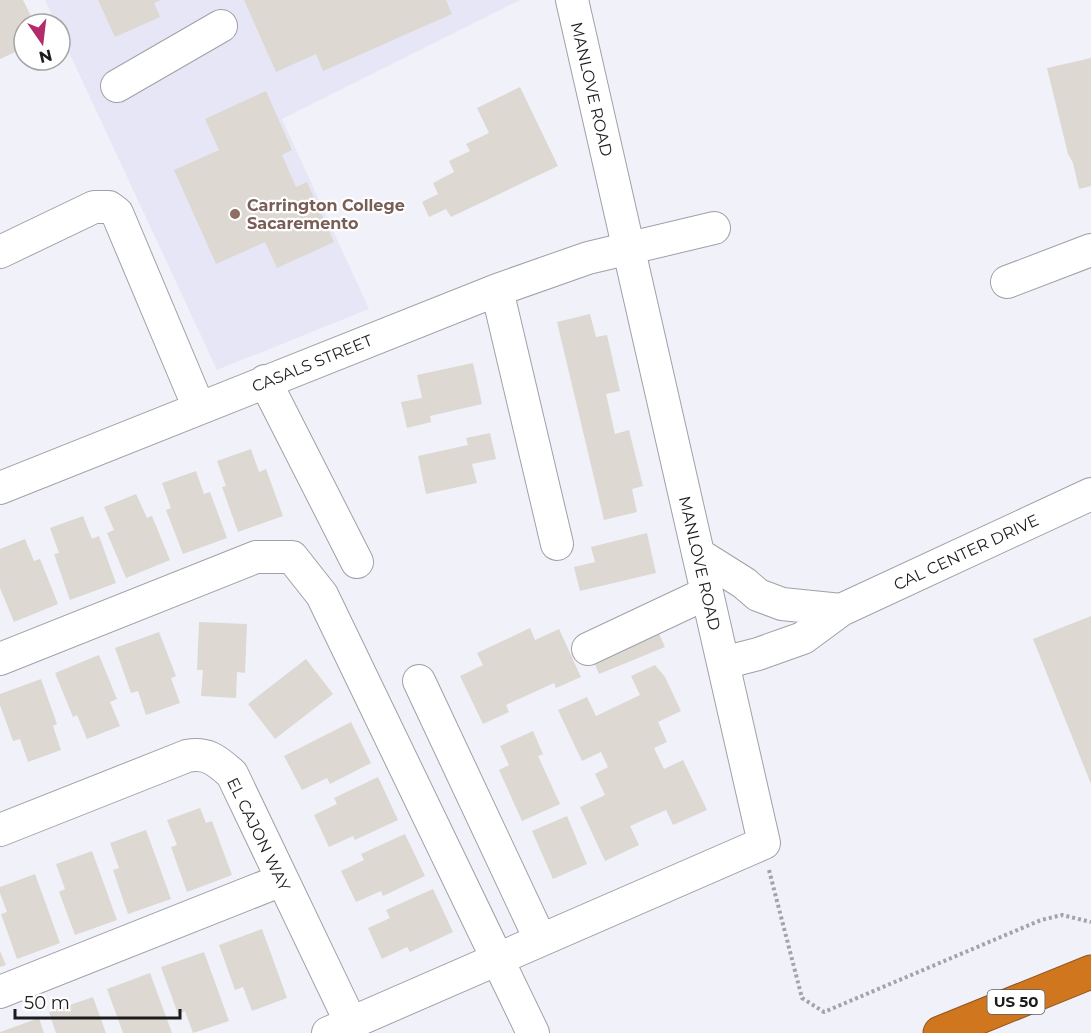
<svg xmlns="http://www.w3.org/2000/svg" width="1091" height="1033" font-family="Montserrat,sans-serif">
	<rect width="100%" height="100%" fill="#f1f1fa"/>
	<path fill="#e6e6f6" d="M45 0H520L282 119 369 309 217 370 60 33V24H56Z"/>
	<path fill="#ddd8d1" d="M0 0H23L35 24H24V48L0 59Z
		M98 0H161L154 3 160 17 115 37Z
		M244 0H446L452 14 323 71 316 54 276 72Z
		M1091 58V186L1079 189 1073 163 1068 154 1047 68Z
		M520 87 558 166 451 217 446 209 429 217 422 202 438 194 433 183 454 172 449 161 470 151 466 144 489 133 477 108Z
		M266 91 292 150 282 155 296 187 307 182 334 242 277 268 265 242 216 264 174 170 219 150 205 119Z
		M590 314 596 337 607 335 620 391 606 394 615 434 629 430 643 486 632 489 637 512 604 520 557 322Z
		M473 363 482 404 430 416 431 422 407 428 401 402 422 398 417 375Z
		M490 433 496 459 472 464 477 483 426 494 418 456 468 445 466 438Z
		M251 449 259 472 266 469 283 516 238 532 222 487 226 486 217 461Z
		M196 471 204 494 210 492 227 538 183 554 166 510 171 508 162 483Z
		M136 494 147 518 152 516 170 560 126 578 107 533 114 530 104 507Z
		M83 516 92 539 99 536 116 583 70 600 54 554 59 553 50 528Z
		M647 533 656 573 580 591 574 567 595 562 591 547Z
		M25 539 34 561 40 559 58 604 14 622 0 588V549Z
		M1091 616V784L1033 639Z
		M199 622 247 624 245 673 237 672 236 698 201 696 203 670H197Z
		M530 628 535 640 559 629 581 677 556 688 554 683 506 705 509 712 483 724 460 676 483 665 477 653Z
		M657 629 665 647 599 674 592 657Z
		M159 632 176 676 171 678 180 703 146 715 138 691 131 693 115 648Z
		M99 655 117 699 110 702 120 726 87 739 77 715 73 717 55 673Z
		M306 659 333 694 275 739 248 704Z
		M655 665 665 677 681 711 658 722 667 742 654 748 664 769 683 760 707 810 673 825 666 810 630 826 639 845 605 861 580 807 605 795 595 774 608 767 601 752 582 761 558 710 587 697 596 716 640 695 631 676Z
		M41 679 57 724 53 726 61 750 28 762 20 739 13 741 0 705V694Z
		M351 722 371 763 330 784 327 778 302 790 284 756Z
		M533 731 543 754 538 756 560 804 522 821 499 770 509 765 500 746Z
		M378 777 398 820 355 840 353 836 329 847 314 815 337 804 334 798Z
		M200 808 206 823 212 821 232 875 187 892 171 847 177 845 167 820Z
		M567 816 587 864 553 879 532 831Z
		M146 830 171 899 128 914 113 870 119 868 110 843Z
		M405 834 425 876 383 896 381 891 356 902 341 871 364 860 361 854Z
		M92 851 117 920 75 935 59 892 65 889 56 864Z
		M35 874 60 943 17 959 1 914 7 912 0 893V887Z
		M433 889 453 932 410 952 407 947 382 959 368 928 390 918 386 910Z
		M262 929 287 998 252 1011 243 987 235 990 219 945Z
		M0 951 6 965 0 967Z
		M204 952 229 1021 193 1033 185 1011 178 1014 161 967Z
		M150 973 172 1033H123L107 989Z
		M93 997 106 1033H56L49 1012Z
		M39 1018 44 1033H0V1032Z"/>
	<g fill="none" stroke-linecap="round" stroke-linejoin="round">
		<g stroke="#a0a0a8" stroke-width="34">
			<path id="minor" d="M117 86 221 26
				M0 252 94 207H109L117 213 199 408
				M1007 282 1091 250
				M497 290 557 544
				M265 381 357 562
				M0 488 497 290 588 258 714 228
				M698 554 744 583 758 595 782 604 841 610
				M588 649 707 593
				M0 659 256 557H292L322 595 533 1033
				M723 663 758 654 803 638 841 610 1091 494
				M419 681 540 939
				M0 830 187 756C208 752 217 761 232 774L351 1023
				M0 992 282 880
				M328 1033 764 843 572 0"/>
		</g>
		<g stroke="#91561f" stroke-width="35">
			<path id="highway" d="M940 1033 1091 972"/>
		</g>
		<path stroke="#a3a3a9" stroke-width="4" stroke-dasharray="3 3" stroke-linecap="butt" d="M769 870 802 998 824 1012 1041 920 1062 915 1091 922"/>
		<use href="#minor" stroke="#fff" stroke-width="32"/>
		<use href="#highway" stroke="#d0761f" stroke-width="33"/>
	</g>
	<circle fill="#8d6e63" stroke="#fff" stroke-width="2" cx="235" cy="214" r="6"/>
	<g text-anchor="middle" stroke-width="4.5" stroke-linejoin="round" paint-order="stroke">
		<rect fill="#fff" stroke="#606062" stroke-width="1.5" x="987.5" y="990" width="57" height="24" rx="4.5"/>
		<g font-size="15" font-weight="bold" fill="#1c1c1f">
			<text x="1016" y="1007">US 50</text>
		</g>
		<g font-size="16" fill="#1c1c1f" stroke="#fff">
			<text transform="translate(592 89) rotate(77)" y="6">MANLOVE ROAD</text>
			<text transform="translate(312 363) rotate(-22)" y="6">CASALS STREET</text>
			<text transform="translate(966 552) rotate(-25)" y="6">CAL CENTER DRIVE</text>
			<text transform="translate(700 563) rotate(77)" y="6">MANLOVE ROAD</text>
			<text transform="translate(259 834) rotate(64)" y="6">EL CAJON WAY</text>
		</g>
		<g font-size="16" font-weight="bold" fill="#785e54" stroke="#fff" text-anchor="start">
			<text x="247" y="211">Carrington College<tspan x="247" dy="18">Sacaremento</tspan></text>
		</g>
	</g>
	<g transform="translate(42 42) rotate(166)"><circle r="28" fill="#ffffff" stroke="#a4a4a5" stroke-width="1.5"/>
	<path d="M0-4.5L10 22L0 15L-10 22Z" fill="#b32b6b"/>
	<text y="-9" font-size="16" font-weight="bold" text-anchor="middle" fill="#1c1c1f">N</text>
	</g>
	<path d="M15 1009v9h165v-9" fill="none" stroke="#1c1c1f" stroke-width="3"/>
	<text x="24" y="1009" font-size="18" fill="#1c1c1f" stroke="#ffffff" stroke-width="4.5" paint-order="stroke">50 m</text>
</svg>
